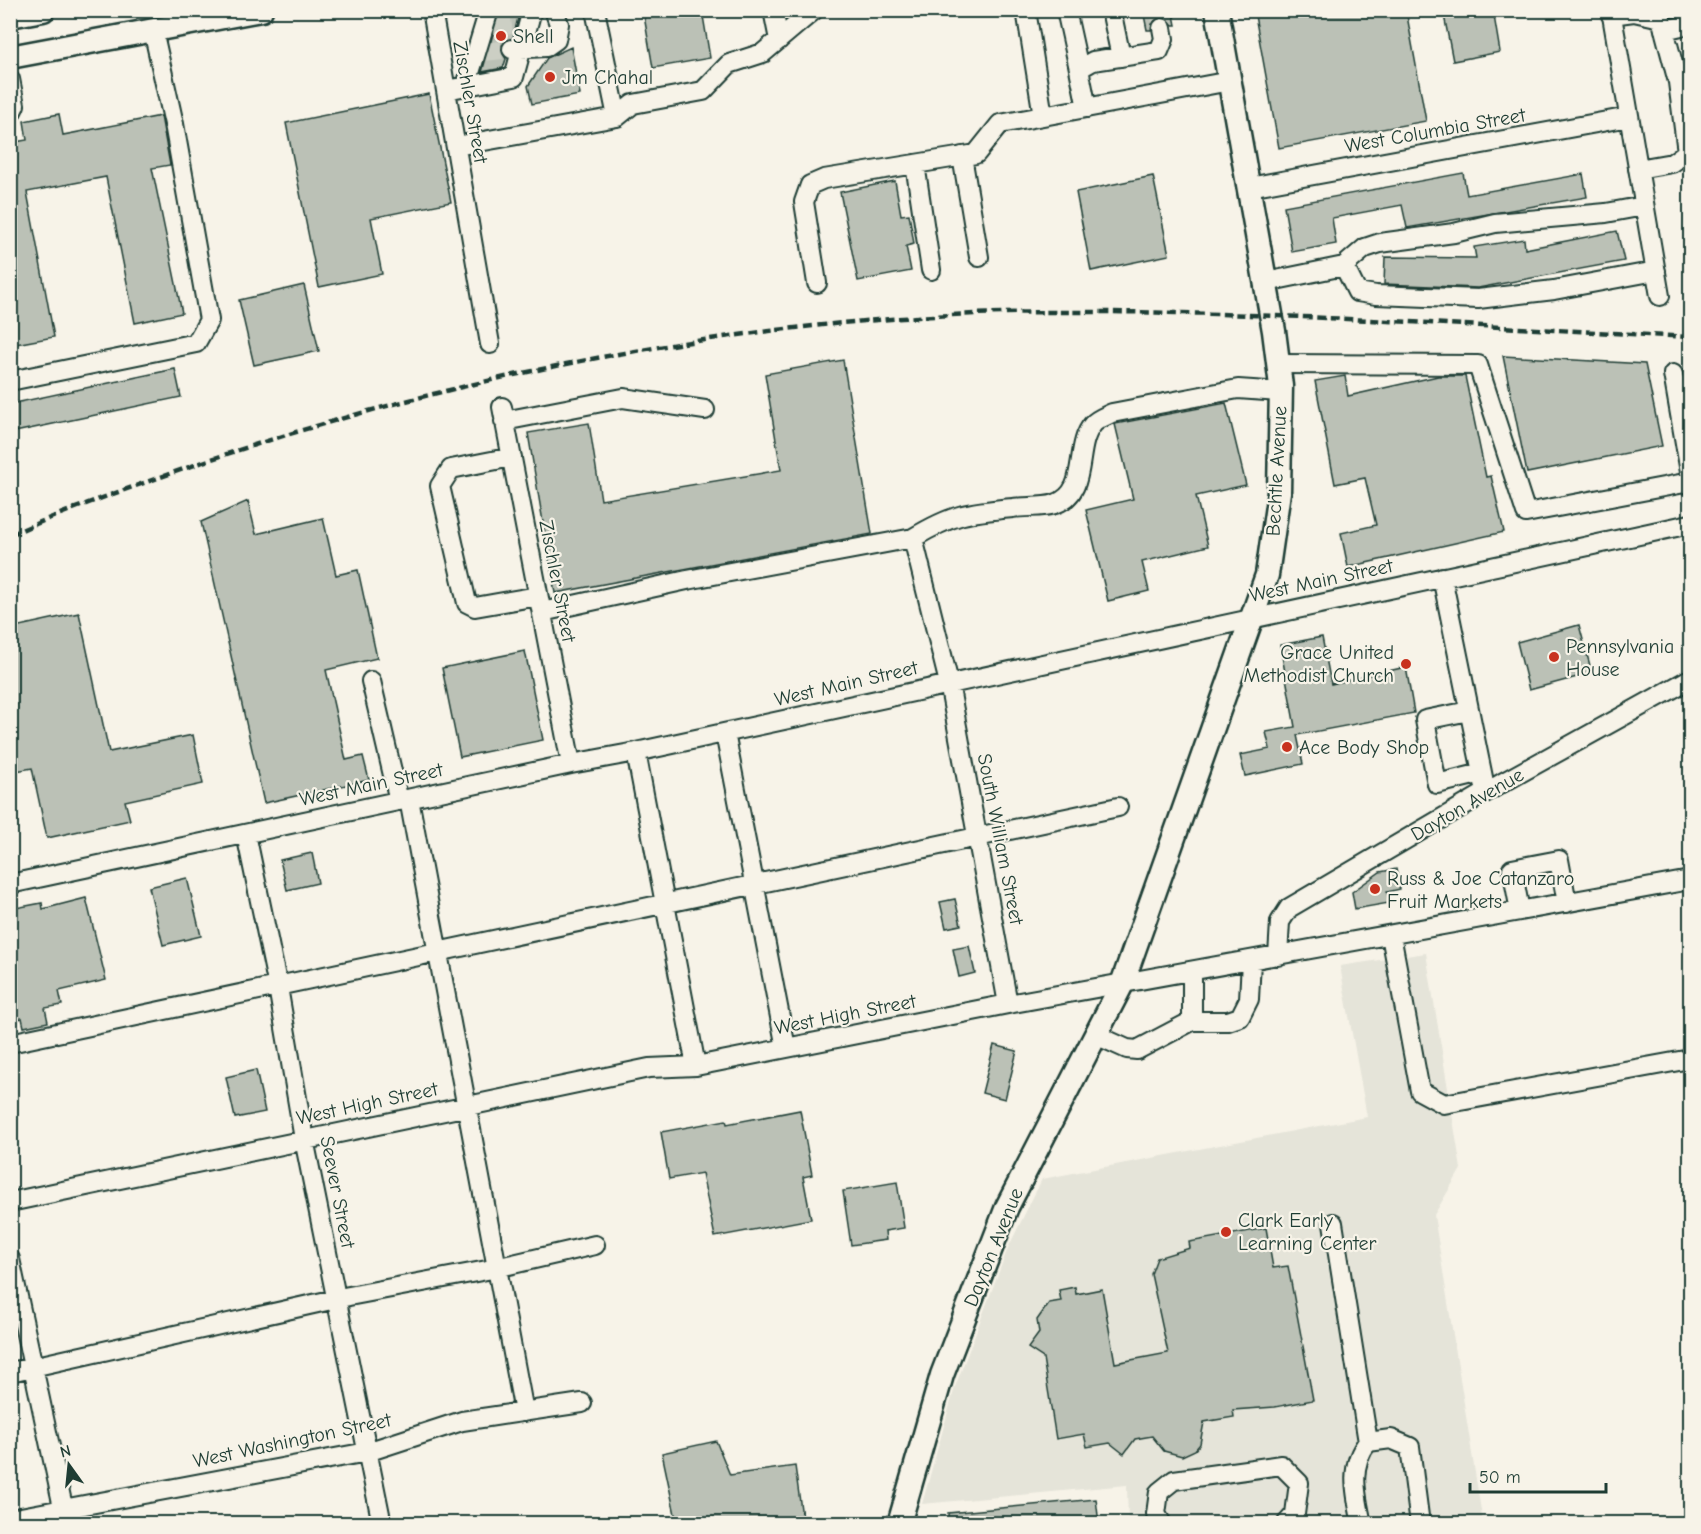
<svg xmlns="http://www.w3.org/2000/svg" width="1701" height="1534" font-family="'Comic Neue',sans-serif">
	<rect width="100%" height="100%" fill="#f7f3e8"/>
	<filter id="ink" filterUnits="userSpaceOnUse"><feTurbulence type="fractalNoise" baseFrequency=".0167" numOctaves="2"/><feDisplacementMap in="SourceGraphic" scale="12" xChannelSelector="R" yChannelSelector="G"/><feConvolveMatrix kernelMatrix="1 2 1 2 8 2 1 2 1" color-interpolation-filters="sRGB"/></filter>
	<g filter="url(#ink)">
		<path fill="#e5e4d9" d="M1426 953 1461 1169 1434 1215 1483 1523H1128L1127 1485 922 1504 955 1387 1008 1248 1042 1179 1367 1117 1340 966Z"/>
		<path fill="#bbc1b6" stroke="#1f3d34" stroke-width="1.5" d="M500 10H520L513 38 502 45 501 50 506 59 503 68 482 72Z
			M643 10H702L710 58 653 68Z
			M1143 10H1173L1176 25H1173L1166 18 1159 17 1152 24 1151 30H1147Z
			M1254 10H1406L1426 121 1279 148Z
			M1443 10H1493L1500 52 1453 61Z
			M571 47 580 95 532 104 528 86 547 58Z
			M429 94 451 202 371 218 382 274 319 287 286 123Z
			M59 114 63 135 161 116 170 165 152 168 182 313 135 323 106 177 27 192 54 337 10 345V143L27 140 24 121Z
			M1463 173 1467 195 1583 174 1587 197 1407 228 1402 205 1332 218 1336 244 1292 252 1284 206Z
			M1153 176 1169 255 1091 271 1076 192Z
			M895 181 901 215 909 214 914 244 906 246 911 271 858 281 840 192Z
			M1617 231 1624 261 1478 288 1384 284 1385 257 1476 258 1474 247 1524 239 1525 249Z
			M304 285 319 351 254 365 239 300Z
			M1503 356 1645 364 1662 446 1527 473Z
			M843 360 872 534 555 593 528 433 589 423 601 500 781 470 765 374Z
			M175 369 181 397 10 433V404Z
			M1345 376 1348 396 1438 376H1465L1486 477 1491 476 1504 532 1348 567 1341 533 1376 525 1365 478 1335 484 1315 381Z
			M1226 403 1246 485 1196 496 1208 546 1142 562 1149 591 1108 601 1086 510 1133 499 1115 424Z
			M248 501 256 534 323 518 336 575 358 570 377 658 326 670 346 760 363 756 369 780 264 803 201 522Z
			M79 613 109 752 193 735 203 784 125 801 130 820 47 838 32 768 10 772V628Z
			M1579 625 1592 673 1529 690 1517 642Z
			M1322 637 1331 684 1406 667 1414 713 1297 735 1303 764 1245 776 1240 755 1270 749 1266 732 1295 727 1280 645Z
			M525 651 543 740 460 757 442 668Z
			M312 853 318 883 287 890 280 860Z
			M1396 869 1400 889 1387 892 1389 903 1355 909 1352 892 1380 872Z
			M187 878 201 936 163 945 149 887Z
			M86 898 106 980 59 991 62 1005 45 1008 48 1022 24 1027 22 1018 14 1020 10 1000V909L42 903 43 909Z
			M955 899 961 925 946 928 940 902Z
			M969 946 975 973 959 977 953 949Z
			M994 1045 1017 1051 1005 1099 982 1093Z
			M256 1070 265 1112 235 1118 226 1077Z
			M800 1110 812 1175 803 1177 811 1219 715 1237 702 1173 669 1179 661 1132 726 1120 727 1124Z
			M897 1182 904 1228 885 1231 886 1240 851 1245 843 1191Z
			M1266 1228 1273 1268 1288 1266 1313 1400 1275 1407 1233 1410 1234 1417 1204 1422 1200 1444 1195 1450 1182 1456 1164 1451 1152 1436 1135 1439 1124 1454 1110 1443 1087 1447 1084 1434 1056 1439 1043 1358 1028 1348 1039 1333 1037 1320 1049 1303 1061 1301 1059 1290 1075 1287 1076 1294 1102 1289 1115 1363 1168 1353 1151 1274 1157 1258 1190 1248 1189 1242Z
			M716 1441 730 1475 795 1466 803 1524H677L662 1453Z
			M1096 1499 1099 1524H949L948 1513Z"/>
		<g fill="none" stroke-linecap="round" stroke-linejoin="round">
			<path stroke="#cccfc4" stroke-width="18" stroke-dasharray="18 9" stroke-linecap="butt" d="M1159 10 1162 28
				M494 27 520 24
				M484 52 510 49"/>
			<g stroke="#1f3d34" stroke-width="22">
				<path id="minor" d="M432 10 490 344
					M595 10 617 117
					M773 10 779 40
					M1026 10 1043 116
					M1066 10 1079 69
					M1111 10 1121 57
					M1611 10 1660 296
					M1611 15 1634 12 1661 18 1678 82 1687 152 1672 163 1638 169
					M1664 30 1690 24
					M512 49 546 47 556 40 559 24 554 10
					M10 79 15 105 10 115
					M466 86 489 10
					M446 90 514 77 532 10
					M1087 108 1079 69 1093 61 1159 51 1164 39 1162 28
					M456 146 617 117 633 104 703 91 729 64 763 53 814 10
					M962 156 979 257
					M915 164 931 270
					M1249 187 1629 117
					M1344 266 1357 292 1376 295 1478 299 1554 290 1656 271
					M1266 282 1344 266 1365 248 1380 243 1454 233 1495 223 1606 213 1644 206
					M817 283 804 202 810 185 824 179 976 154 1000 124 1230 81
					M1278 364 1478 365 1526 513 1690 482
					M1673 374 1690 472
					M10 381 196 343 209 320 174 124 153 30
					M502 407 571 764
					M504 421 623 398 705 410
					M512 457 451 469 440 486 467 603 475 607 538 596
					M913 538 949 683 1008 1004
					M1442 577 1486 792
					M542 612 687 580 913 538C953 514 968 512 1013 508 1026 506 1043 508 1055 504 1090 492 1073 447 1093 424 1097 419 1106 416 1112 413L1238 389 1281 392
					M371 681 399 801
					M1469 711 1425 720 1437 784 1482 773
					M725 733 786 1048
					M636 752 696 1066
					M409 799 524 1412
					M246 834 278 987 304 1139 382 1524
					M10 884 571 764 636 752 1690 524
					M1520 911 1512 869 1559 860 1567 903
					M1391 935 1420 1091 1444 1104 1690 1059
					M1278 956 1280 922 1289 908 1502 783 1690 679
					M1192 1021V971
					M1096 1035 1127 1049 1137 1050 1192 1021H1228L1240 1017 1249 999 1251 961
					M10 1043 1118 807
					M10 1202 649 1068 696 1066 1008 1004 1690 880
					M1333 1223 1368 1442
					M10 1259 63 1507
					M10 1372 349 1296 487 1270 595 1245
					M10 1519 367 1452 462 1421 582 1403
					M1162 1524 1156 1514 1159 1492 1174 1480 1281 1465 1299 1483 1295 1514 1286 1524
					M1362 1524C1356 1495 1348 1466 1368 1442L1391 1439 1410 1447 1420 1524"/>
			</g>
			<g stroke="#1f3d34" stroke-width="27">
				<path id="major" d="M10 16 43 10
					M10 57 261 10
					M899 1524 942 1375 1007 1207 1122 984 1267 575 1279 492 1281 386 1274 331 1217 10"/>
			</g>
			<use href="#minor" stroke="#f7f3e8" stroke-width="18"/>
			<use href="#major" stroke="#f7f3e8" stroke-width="22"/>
			<path stroke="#1f3d34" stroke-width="4.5" stroke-dasharray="9 4.5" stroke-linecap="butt" d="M10 535C73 507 138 485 203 462 476 369 774 313 1063 312 1273 311 1482 327 1690 337"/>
		</g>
	</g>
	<g fill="#c8321e" stroke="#f7f3e8" stroke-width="2">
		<circle cx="501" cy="36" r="6"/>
		<circle cx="550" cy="77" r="6"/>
		<circle cx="1554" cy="657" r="6"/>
		<circle cx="1406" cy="664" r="6"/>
		<circle cx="1287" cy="747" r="6"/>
		<circle cx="1375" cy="889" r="6"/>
		<circle cx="1226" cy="1232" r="6"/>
	</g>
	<g text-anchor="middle" stroke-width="4.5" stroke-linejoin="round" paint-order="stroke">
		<g font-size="20" fill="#1f3d34" stroke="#f7f3e8" text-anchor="start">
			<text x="513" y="43">Shell</text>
			<text x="562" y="84">Jm Chahal</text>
			<text x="1566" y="653">Pennsylvania<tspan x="1566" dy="23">House</tspan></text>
			<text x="1394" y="659" text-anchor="end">Grace United<tspan x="1394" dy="23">Methodist Church</tspan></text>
			<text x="1299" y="754">Ace Body Shop</text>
			<text x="1387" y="885">Russ &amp; Joe Catanzaro<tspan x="1387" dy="23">Fruit Markets</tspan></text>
			<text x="1238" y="1227">Clark Early<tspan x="1238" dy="23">Learning Center</tspan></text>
		</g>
		<g font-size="20" fill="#1f3d34" stroke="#f7f3e8">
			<text transform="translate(471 102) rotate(80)" y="7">Zischler Street</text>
			<text transform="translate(1435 130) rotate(-10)" y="7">West Columbia Street</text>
			<text transform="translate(1276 471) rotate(-87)" y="7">Bechtle Avenue</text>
			<text transform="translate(1321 580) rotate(-12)" y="7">West Main Street</text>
			<text transform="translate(558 581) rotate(79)" y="7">Zischler Street</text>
			<text transform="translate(846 683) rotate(-13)" y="7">West Main Street</text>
			<text transform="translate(371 784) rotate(-12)" y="7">West Main Street</text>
			<text transform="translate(1467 804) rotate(-30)" y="7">Dayton Avenue</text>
			<text transform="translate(1001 839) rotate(79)" y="7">South William Street</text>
			<text transform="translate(845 1014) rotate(-11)" y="7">West High Street</text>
			<text transform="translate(367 1103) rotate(-12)" y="7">West High Street</text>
			<text transform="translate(338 1192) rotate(79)" y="7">Seever Street</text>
			<text transform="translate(993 1247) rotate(-68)" y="7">Dayton Avenue</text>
			<text transform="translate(292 1440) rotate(-12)" y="7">West Washington Street</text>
		</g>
	</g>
	<rect width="1701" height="1534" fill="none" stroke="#f7f3e8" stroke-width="36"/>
	<rect x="18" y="18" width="1665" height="1498" fill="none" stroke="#1f3d34" stroke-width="2" filter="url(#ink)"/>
	<g transform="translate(69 1465) rotate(345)" stroke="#f7f3e8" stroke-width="4.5" paint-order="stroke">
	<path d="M0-4.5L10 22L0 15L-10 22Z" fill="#1f3d34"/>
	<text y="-9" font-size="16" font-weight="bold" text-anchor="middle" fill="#1f3d34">N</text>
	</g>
	<path d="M1470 1483v9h136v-9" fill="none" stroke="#1f3d34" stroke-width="3"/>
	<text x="1479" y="1483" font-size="18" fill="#1f3d34" stroke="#f7f3e8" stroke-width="4.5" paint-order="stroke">50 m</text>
</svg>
